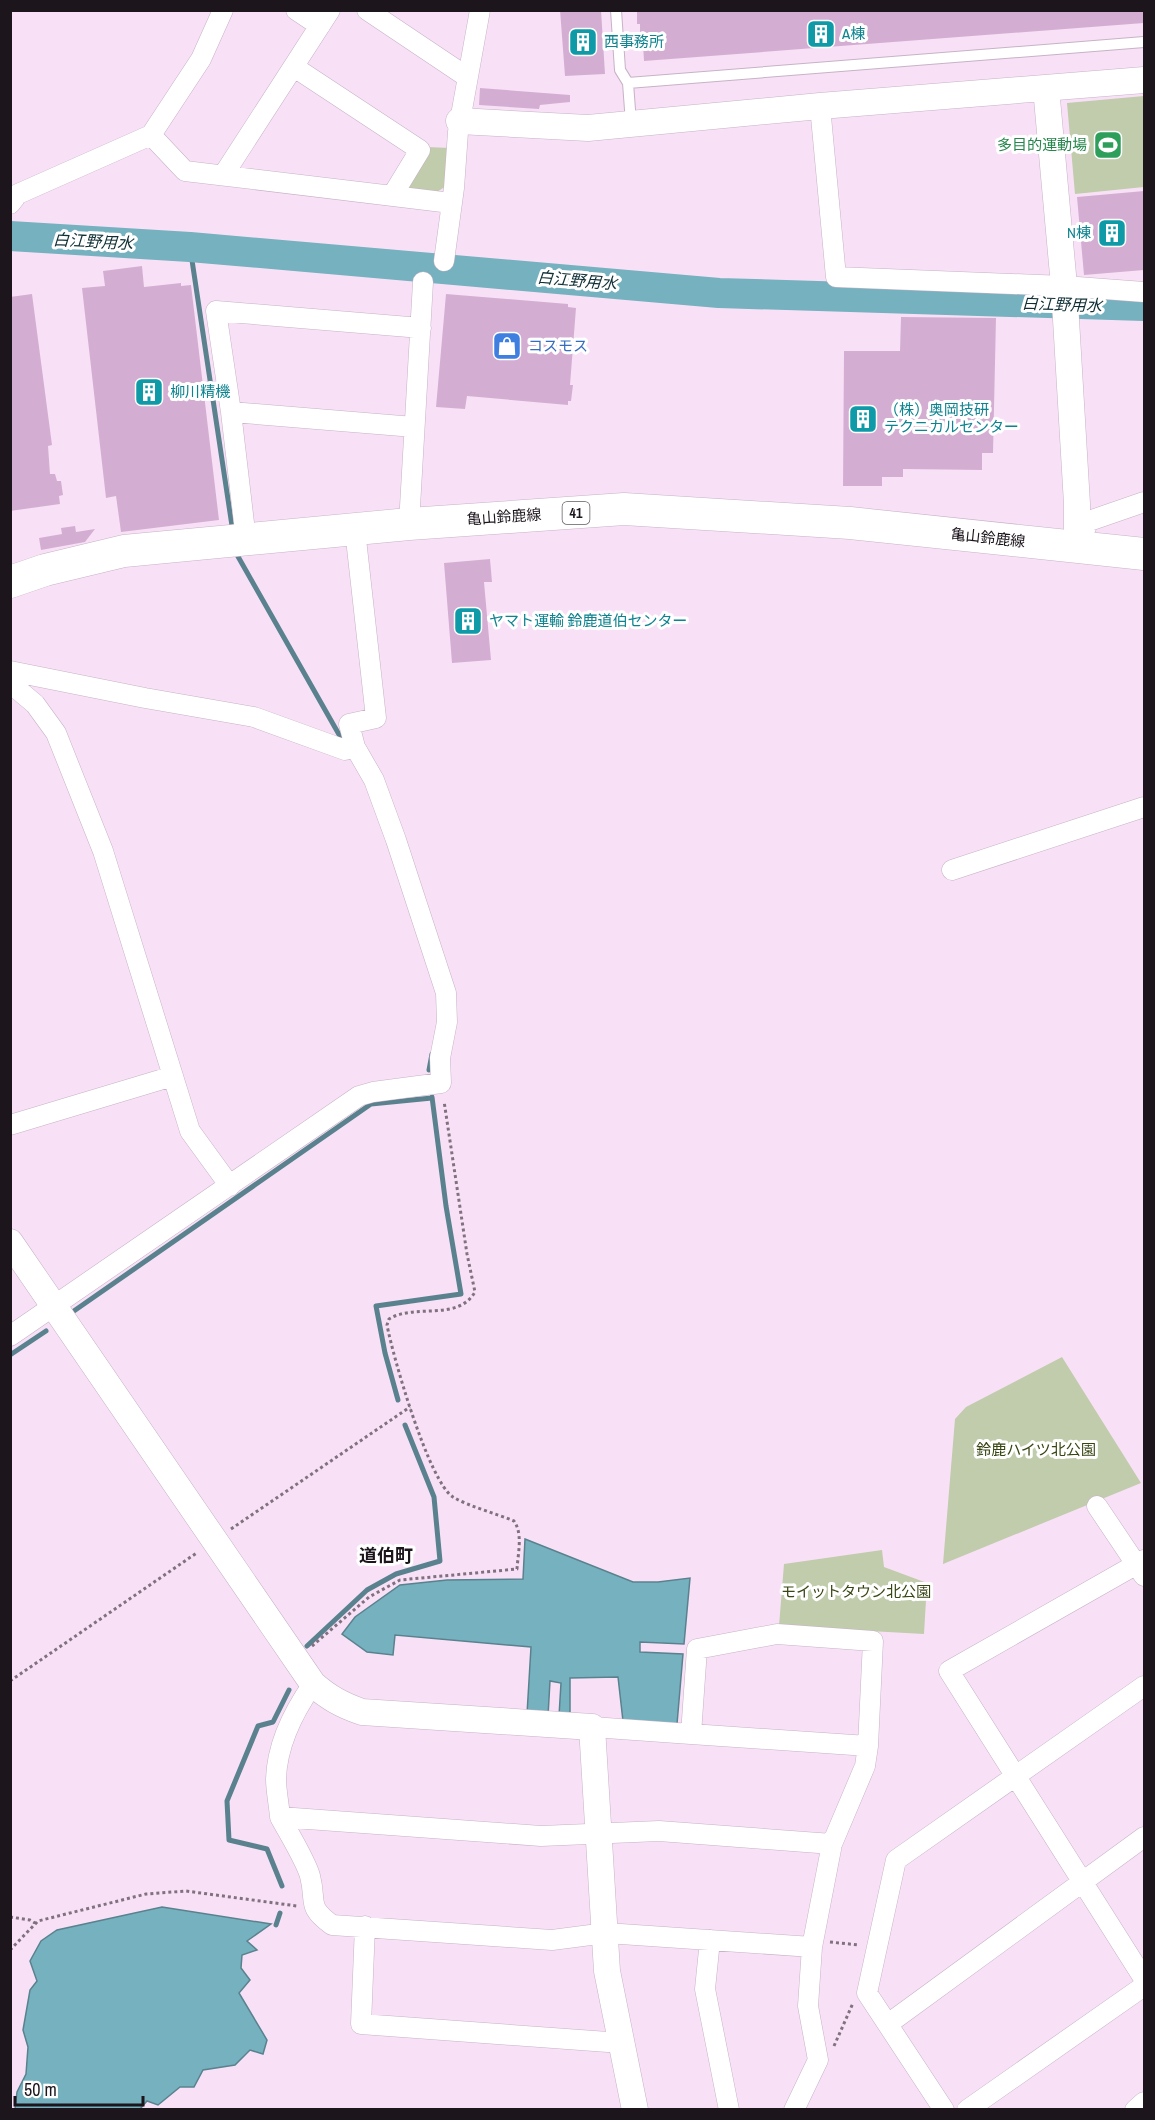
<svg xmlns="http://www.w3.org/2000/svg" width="1155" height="2120" font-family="'Archivo Narrow','Noto Sans JP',sans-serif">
	<rect width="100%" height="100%" fill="#f8e1f6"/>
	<path fill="#c0ccab" d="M1144 96V187L1075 194 1067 103Z
		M426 147 451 148 449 184 437 192 411 190 406 181Z
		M1062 1357 1141 1483 943 1564 955 1419 966 1407Z
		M882 1550 884 1567 927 1583 924 1634 779 1626 784 1564Z"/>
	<path fill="#75b1bf" stroke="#5a828e" stroke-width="1.5" d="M525 1539 633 1582H658L690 1578 684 1644 640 1642V1652L683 1654 677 1724 623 1721 618 1677 570 1678V1716H559L561 1683 550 1681 548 1716 527 1714 531 1647 395 1635 393 1655 367 1652 342 1634 355 1617 400 1585 447 1580 523 1579Z
		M162 1907 271 1924 247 1941 257 1950 242 1955 241 1968 250 1980 239 1993 267 2040 263 2054 250 2050 235 2065 203 2070 194 2087H180L158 2105 147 2101 140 2109H15L17 2092 26 2074 28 2047 23 2030 30 1990 37 1981 30 1961 41 1941 57 1930Z"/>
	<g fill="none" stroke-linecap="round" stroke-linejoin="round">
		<path stroke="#5a828e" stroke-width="5" d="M190 247 232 526
			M236 553 341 738
			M429 1070 432 1054
			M71 1313 371 1104 432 1098
			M10 1355 46 1331
			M398 1400 385 1353 376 1306 461 1294 446 1206 432 1097
			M307 1646 367 1590 396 1574 440 1561 434 1497 405 1425
			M282 1886 267 1849 229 1840 227 1801 258 1726 273 1722 289 1690
			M276 1925 280 1913"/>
		<path stroke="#75b1bf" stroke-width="30" d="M10 236 190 247 719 293 1144 306"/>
	</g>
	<path fill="#d4aed2" d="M560 10H601L605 74 565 76Z
		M637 10H1144V23L644 61 643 44 640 43V24H637Z
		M480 88 570 95V102L540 105 539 109 479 105Z
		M1144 191V270L1084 275 1077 197Z
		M142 266 144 287 181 283V286L191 285 219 520 121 532 116 496 106 498 82 288 105 286 103 271Z
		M32 294 52 445 48 446 50 474H55L57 481H61L63 495 59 496 60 504 10 511V297Z
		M446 294 568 304V307L576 308 570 385H573L571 401H568V405L467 396 465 409 436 407Z
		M901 317 996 318 993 453H982V470L903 469V477H882V486H843L844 351H900Z
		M75 526 76 532 95 529 85 542 41 550 39 538 62 534 61 528Z
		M490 559 492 582H484L491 660 452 663 444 563Z"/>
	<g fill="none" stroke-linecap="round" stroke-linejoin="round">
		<g stroke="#c7b2c6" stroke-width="12">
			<path id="service" d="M616 10 620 70 628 83 631 123
				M628 83 1144 42"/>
		</g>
		<g stroke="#c7b2c6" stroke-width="21">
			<path id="minor" d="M223 10 201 59 151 135 185 171 451 203
				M296 10 320 26
				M367 10 467 77
				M294 67 420 150 392 196
				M820 106 836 277 1064 286 1144 292
				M224 174 330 10
				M10 204 18 194 151 135
				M444 261 454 188 458 132 480 10
				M231 412 414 427
				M409 524 423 282
				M246 540 231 412 216 311 421 328
				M1078 544 1089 521 1144 502
				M10 671 145 698 254 717 334 746 345 750 355 747
				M10 683 35 704 56 733 103 851 190 1131 230 1186
				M952 870 1144 807
				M10 1125 173 1076
				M10 1336 359 1096 373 1092 441 1083 440 1058 447 1022 446 993 396 840 374 780 355 747 349 724 376 718 355 530
				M1097 1506 1144 1576
				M1144 1560 949 1671 1144 1979
				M313 1684C294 1711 277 1745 276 1779 276 1791 279 1804 280 1817L541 1836 659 1831 832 1844
				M592 1727 691 1734 697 1649 777 1634 873 1641 868 1746 865 1766 832 1844 812 1947 808 2006 818 2060 794 2110
				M691 1734 868 1746
				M280 1817C288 1832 306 1861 310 1876 317 1903 306 1906 332 1925L552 1940 606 1933 812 1947
				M365 1926 361 2024 608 2042 622 2041
				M710 1940 705 1989 729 2110
				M888 2024 1144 1837
				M944 2110 867 1993 896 1860 1144 1686
				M967 2110 1144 1986
				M1135 2110 1144 2102"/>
		</g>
		<g stroke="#c7b2c6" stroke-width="27">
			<path id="tertiary" d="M1046 88 1064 286 1077 504V547
				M459 121 588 128 820 106 1144 80
				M10 1242 313 1684C329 1698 342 1705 362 1712L592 1727 607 1971 635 2110"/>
		</g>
		<g stroke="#c7b2c6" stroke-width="33">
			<path id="primary" d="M10 582 45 570 124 551 409 524 624 509 850 523 1144 554"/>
		</g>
		<path stroke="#80717f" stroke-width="3" stroke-dasharray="3 3" stroke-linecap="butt" d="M231 1529 410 1407
			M312 1646 369 1597 400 1580 517 1569C518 1553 523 1534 514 1521 495 1513 470 1507 453 1497 429 1482 393 1357 387 1325L389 1319C415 1303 457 1322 475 1292L467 1254 444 1101
			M10 1681 198 1552
			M10 1917 30 1920 35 1923
			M830 1942 859 1945
			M10 1950 38 1921 146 1894 186 1891 297 1906
			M834 2046 853 2003"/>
		<use href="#service" stroke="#fff" stroke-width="10"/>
		<use href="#minor" stroke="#fff" stroke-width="20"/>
		<use href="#tertiary" stroke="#fff" stroke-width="26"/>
		<use href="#primary" stroke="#fff" stroke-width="32"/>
	</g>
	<defs>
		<g id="building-square" transform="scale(1.5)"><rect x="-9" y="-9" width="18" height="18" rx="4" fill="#0f9aa8" stroke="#fff"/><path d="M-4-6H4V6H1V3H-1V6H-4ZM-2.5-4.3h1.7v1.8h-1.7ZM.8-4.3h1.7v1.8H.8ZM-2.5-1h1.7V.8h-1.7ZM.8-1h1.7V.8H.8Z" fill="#fff"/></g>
		<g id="stadium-square" transform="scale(1.5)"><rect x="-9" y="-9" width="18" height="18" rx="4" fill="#2e9e5b" stroke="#fff"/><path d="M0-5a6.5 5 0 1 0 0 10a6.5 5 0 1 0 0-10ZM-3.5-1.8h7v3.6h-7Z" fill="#fff"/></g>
		<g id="shop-square" transform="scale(1.5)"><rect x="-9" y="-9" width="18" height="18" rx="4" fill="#3f7fe0" stroke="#fff"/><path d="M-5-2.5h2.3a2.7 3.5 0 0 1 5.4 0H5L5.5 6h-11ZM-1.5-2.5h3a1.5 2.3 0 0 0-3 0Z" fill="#fff"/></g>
	</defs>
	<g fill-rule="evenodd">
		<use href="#building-square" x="821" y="34"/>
		<use href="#building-square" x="583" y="42"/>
		<use href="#stadium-square" x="1108" y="145"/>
		<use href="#building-square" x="1112" y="233"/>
		<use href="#shop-square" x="507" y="346"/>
		<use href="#building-square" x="149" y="392"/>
		<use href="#building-square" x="863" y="419"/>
		<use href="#building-square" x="468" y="621"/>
	</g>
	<g text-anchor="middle" stroke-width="6" stroke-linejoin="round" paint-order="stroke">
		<rect fill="#fff" stroke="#605b60" stroke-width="1.5" x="562.5" y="502" width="27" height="22" rx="4.5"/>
		<g font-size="14" font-weight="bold" fill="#1c151c">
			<text x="576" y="518">41</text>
		</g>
		<g font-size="15" fill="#0d838f" stroke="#fff" text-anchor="start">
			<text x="842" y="39">A棟</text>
			<text x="604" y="47">西事務所</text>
			<text x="1091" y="238" text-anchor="end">N棟</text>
			<text x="170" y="397">柳川精機</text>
			<text x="884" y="415">（株）奥岡技研<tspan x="884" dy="17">テクニカルセンター</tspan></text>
			<text x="489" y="626">ヤマト運輸 鈴鹿道伯センター</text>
		</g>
		<g font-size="15" fill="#27864d" stroke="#fff" text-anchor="end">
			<text x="1087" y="150">多目的運動場</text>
		</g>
		<g font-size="15" fill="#366cbe" stroke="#fff" text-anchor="start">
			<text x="528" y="351">コスモス</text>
		</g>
		<g font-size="15" fill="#1c151c" stroke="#fff">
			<text transform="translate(504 517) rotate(-4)" y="5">亀山鈴鹿線</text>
			<text transform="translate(988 538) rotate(6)" y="5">亀山鈴鹿線</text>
		</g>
		<g font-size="15" fill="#374613" stroke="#fff">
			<text x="1036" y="1455">鈴鹿ハイツ北公園</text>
			<text x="856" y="1597">モイットタウン北公園</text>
		</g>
		<g font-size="16" font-style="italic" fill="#102f35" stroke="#fff">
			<text transform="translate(93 241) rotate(3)" y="6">白江野用水</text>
			<text transform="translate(577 280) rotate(5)" y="6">白江野用水</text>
			<text transform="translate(1062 304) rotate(2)" y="6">白江野用水</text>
		</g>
		<g font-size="18" font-weight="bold" fill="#1c151c" stroke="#fff">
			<text x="386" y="1562">道伯町</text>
		</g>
	</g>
	<rect width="1155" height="2120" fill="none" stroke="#1c151c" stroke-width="24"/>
	<path d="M15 2096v9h128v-9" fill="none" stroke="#1c151c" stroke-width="3"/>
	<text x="24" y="2096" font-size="18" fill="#1c151c" stroke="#ffffff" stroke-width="4.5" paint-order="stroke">50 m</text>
</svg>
